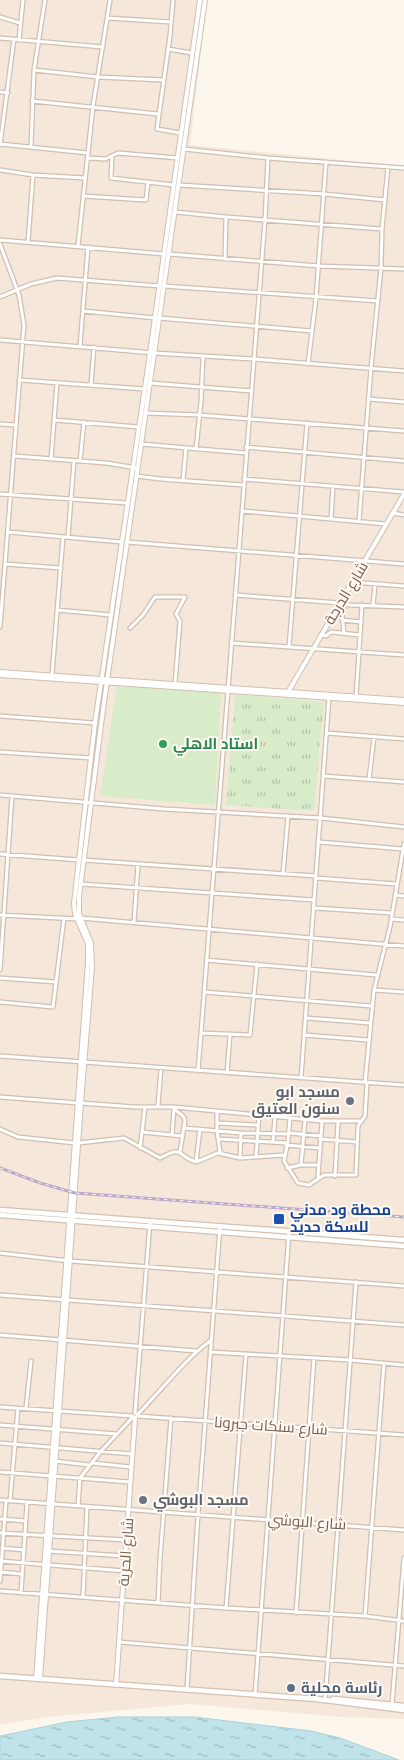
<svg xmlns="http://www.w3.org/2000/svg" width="404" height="1760" font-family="'PT Sans',Cairo,sans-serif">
	<defs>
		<pattern id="grass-tufts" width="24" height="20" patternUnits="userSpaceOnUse" patternTransform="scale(1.25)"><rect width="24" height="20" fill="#d8ecc9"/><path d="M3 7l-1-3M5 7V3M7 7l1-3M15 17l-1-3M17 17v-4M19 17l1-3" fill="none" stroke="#b4c2a5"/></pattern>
		<pattern id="water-ripples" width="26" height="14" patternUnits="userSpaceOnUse" patternTransform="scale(1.25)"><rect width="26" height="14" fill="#bfe3e8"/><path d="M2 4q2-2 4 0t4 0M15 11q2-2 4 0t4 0" fill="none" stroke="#a0bbbe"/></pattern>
	</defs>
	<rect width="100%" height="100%" fill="#fdf6ec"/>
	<path fill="#f5e8da" d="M0 0H207L190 145 404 166V1719L341 1717 190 1704 47 1717 0 1725Z"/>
	<path fill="url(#grass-tufts)" d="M235 694 324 702 314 811 226 805Z"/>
	<path fill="#d8ecc9" d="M117 686 221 693 215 805 100 796Z"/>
	<path fill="url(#water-ripples)" stroke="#a5d3da" d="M118 1717H194L311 1731 340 1738 399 1760H0V1736L67 1722Z"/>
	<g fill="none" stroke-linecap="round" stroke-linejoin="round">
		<g stroke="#d1beb0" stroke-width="5.5">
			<path id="minor" d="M173 0 170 36 157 129 180 133
				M0 17 20 23
				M107 18 171 22
				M0 38 103 47
				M19 40 23 0
				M168 49 192 53
				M34 70 98 77 163 80
				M0 92 8 93
				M32 101 158 114
				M0 144 88 153
				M0 145 14 39
				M31 147 34 70 45 0
				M184 149 268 158 404 168
				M112 156 111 178 174 185
				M88 158 105 159 118 153 178 158
				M0 170 33 175 85 178
				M179 185 324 194 385 200
				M83 196 146 200 148 183
				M175 212 226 217 382 229
				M0 240 164 254
				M28 242 33 175
				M0 244 19 295 24 325 0 627
				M78 246 93 106 110 0
				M169 254 319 266 404 269
				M225 259 226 217
				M164 286 378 301
				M0 297 31 284 57 278 160 286
				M83 311 155 318
				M159 318 312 331
				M0 340 154 353 253 359 404 371
				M80 346 88 247
				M308 364 316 298 326 162
				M19 380 145 389
				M150 383 251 391
				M91 385 94 347
				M369 399 404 402
				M145 413 200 415 404 431
				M54 420 139 427
				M0 424 16 425
				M141 444 246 453
				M246 447 404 461
				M196 449 201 402 203 356
				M14 456 106 463 137 468
				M51 459 57 383
				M80 461 84 422
				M136 476 161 479 243 485
				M244 479 404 492
				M183 480 186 448
				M0 494 127 503
				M242 511 386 524
				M393 513 404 515
				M331 519 333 486
				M359 521 371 368 381 268 382 229 388 167
				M8 532 122 542
				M68 537 74 461
				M127 542 404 564
				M5 564 61 568
				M352 582 404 586
				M235 595 340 603 350 605 404 607
				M373 606 375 584
				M57 610 111 615
				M342 620 361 622
				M130 628 143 615 155 597H185L176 614 180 621 175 684
				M344 633 342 614 345 604
				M321 635 326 636 331 632 360 635
				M231 643 404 655
				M289 647 307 423
				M52 675 63 537
				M356 697 362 605
				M0 716 95 723
				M327 733 404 739
				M0 752 91 758
				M323 776 404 782
				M369 779 374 737
				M0 795 164 809 321 818 404 827
				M319 842 403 849
				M0 854 79 860
				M83 860 316 876
				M283 874 288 816
				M316 878 397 884
				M81 884 314 900
				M395 895 404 896
				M314 908 392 913
				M0 915 77 919
				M81 918 404 946
				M391 919 404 920
				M134 922 138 864
				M206 960 376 975
				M0 970 12 796
				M0 978 56 982
				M374 990 404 992
				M204 992 371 1006
				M0 1002 53 1007 64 918
				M306 1018 370 1023
				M201 1033 250 1035 257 964
				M304 1035 368 1040
				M0 1056 404 1085
				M198 1071 265 220 268 158
				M227 1073 230 1035
				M301 1078 329 697
				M365 1083 374 990 390 927 404 844
				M0 1097 78 1103
				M81 1103 135 1107H174L322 1121H362
				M158 1106 161 1068
				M174 1109 183 1116 185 1120 180 1152
				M217 1112V1131L220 1152
				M290 1118 288 1141 284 1161 298 1183 309 1185 324 1175H356L358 1126 365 1116 367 1083
				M217 1123 258 1125
				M184 1128 241 1133 289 1134
				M0 1129 18 1137 75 1143
				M142 1132 182 1136
				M289 1133 321 1136
				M172 1135 174 1108
				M218 1139 287 1143
				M320 1139 357 1142
				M273 1142 275 1117
				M78 1143 124 1138 160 1158C185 1144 177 1157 196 1162L218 1153 240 1158 284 1155
				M286 1145 319 1148
				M140 1148 145 1107
				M256 1157 259 1115
				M240 1158 241 1133
				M196 1162 200 1129
				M301 1165 305 1120
				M287 1168 301 1165H318
				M335 1176 338 1122
				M318 1177 322 1121
				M0 1253 70 1261 404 1286
				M0 1295 404 1325
				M0 1335 196 1351
				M210 1352 350 1360 404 1365
				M0 1407 133 1416
				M26 1408 31 1361
				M135 1413 150 1222
				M137 1415C162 1390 182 1362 210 1341
				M137 1416 404 1435
				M0 1425 117 1434
				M0 1443 132 1454
				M55 1461 89 1465
				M92 1463 131 1467
				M0 1472 130 1482
				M0 1500 404 1530
				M10 1501 18 1408
				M78 1506 80 1478 102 1450 133 1417
				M0 1519 26 1521
				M0 1533 126 1540
				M2 1548 24 1550
				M48 1551 125 1556
				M0 1561 125 1571
				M0 1572 22 1574
				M0 1581 6 1501
				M0 1591 226 1608 365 1616 404 1621
				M21 1593 27 1503
				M83 1597 87 1507
				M158 1603 160 1559 171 1418
				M226 1608 246 1354
				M296 1613 314 1358
				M365 1616 384 1364
				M119 1642 404 1666
				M187 1689 198 1515 220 1227
				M255 1695 289 1232
				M325 1701 356 1282
				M392 1704 404 1558"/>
		</g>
		<g stroke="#d1beb0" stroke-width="6">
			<path id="tertiary" d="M0 672 404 700
				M0 675 404 703
				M288 692 404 494
				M36 1679 88 962V944L75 914 74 903 95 723 148 367 200 0
				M40 1679 81 1103 92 967 91 943 79 914V897L104 702 205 0
				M116 1685 135 1418"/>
		</g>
		<g stroke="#d6c0b0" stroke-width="7">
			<path id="secondary" d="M0 1210 404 1240
				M0 1215 404 1246
				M0 1676 317 1699 404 1710
				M333 1699 404 1706"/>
		</g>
		<use href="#minor" stroke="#fff" stroke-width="3"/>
		<use href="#tertiary" stroke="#fff" stroke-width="4"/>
		<use href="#secondary" stroke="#fff" stroke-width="4.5"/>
		<g stroke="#b9a8c9" stroke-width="3">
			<path id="rail" d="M0 1168 40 1183 75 1193 404 1217"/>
		</g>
		<use href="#rail" stroke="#fffaf3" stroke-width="1" stroke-dasharray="4" stroke-linecap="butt"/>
	</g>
	<circle fill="#2e9e5b" stroke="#fffaf3" stroke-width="2" cx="163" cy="744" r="5"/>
	<g fill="#6b7280" stroke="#fffaf3" stroke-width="2">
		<circle cx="350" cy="1101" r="5"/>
		<circle cx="143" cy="1500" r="5"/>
	</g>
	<rect fill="#1a4fb4" stroke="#fffaf3" stroke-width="2" x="273" y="1213" width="12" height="12" rx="2.5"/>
	<circle fill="#5c6f8a" stroke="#fffaf3" stroke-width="2" cx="291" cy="1688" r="5"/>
	<g text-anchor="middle" stroke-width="4" stroke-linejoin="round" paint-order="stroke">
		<g font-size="15" fill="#7a5c4d" stroke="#fffaf3">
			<text transform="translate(346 593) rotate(-59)" y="5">شارع الدرجة</text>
			<text transform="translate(271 1426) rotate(4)" y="5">شارع سنكات جبرونا</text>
			<text transform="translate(307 1522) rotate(4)" y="5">شارع البوشي</text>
			<text transform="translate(126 1552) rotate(-86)" y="5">شارع الحرية</text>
		</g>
		<g font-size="15" font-weight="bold" fill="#27864d" stroke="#fffaf3" text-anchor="start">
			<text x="173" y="749">استاد الاهلي</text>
		</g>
		<g font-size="15" font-weight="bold" fill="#5b616d" stroke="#fffaf3" text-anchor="end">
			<text x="340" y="1097">مسجد ابو<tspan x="340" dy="17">سنون العتيق</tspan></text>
			<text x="153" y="1505" text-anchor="start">مسجد البوشي</text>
		</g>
		<g font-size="15" font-weight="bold" fill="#164399" stroke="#fffaf3" text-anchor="start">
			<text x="290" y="1215">محطة ود مدني<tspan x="290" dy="17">للسكة حديد</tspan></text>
		</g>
		<g font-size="15" font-weight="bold" fill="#4e5e75" stroke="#fffaf3" text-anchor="start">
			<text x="301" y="1693">رئاسة محلية</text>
		</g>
	</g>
</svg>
